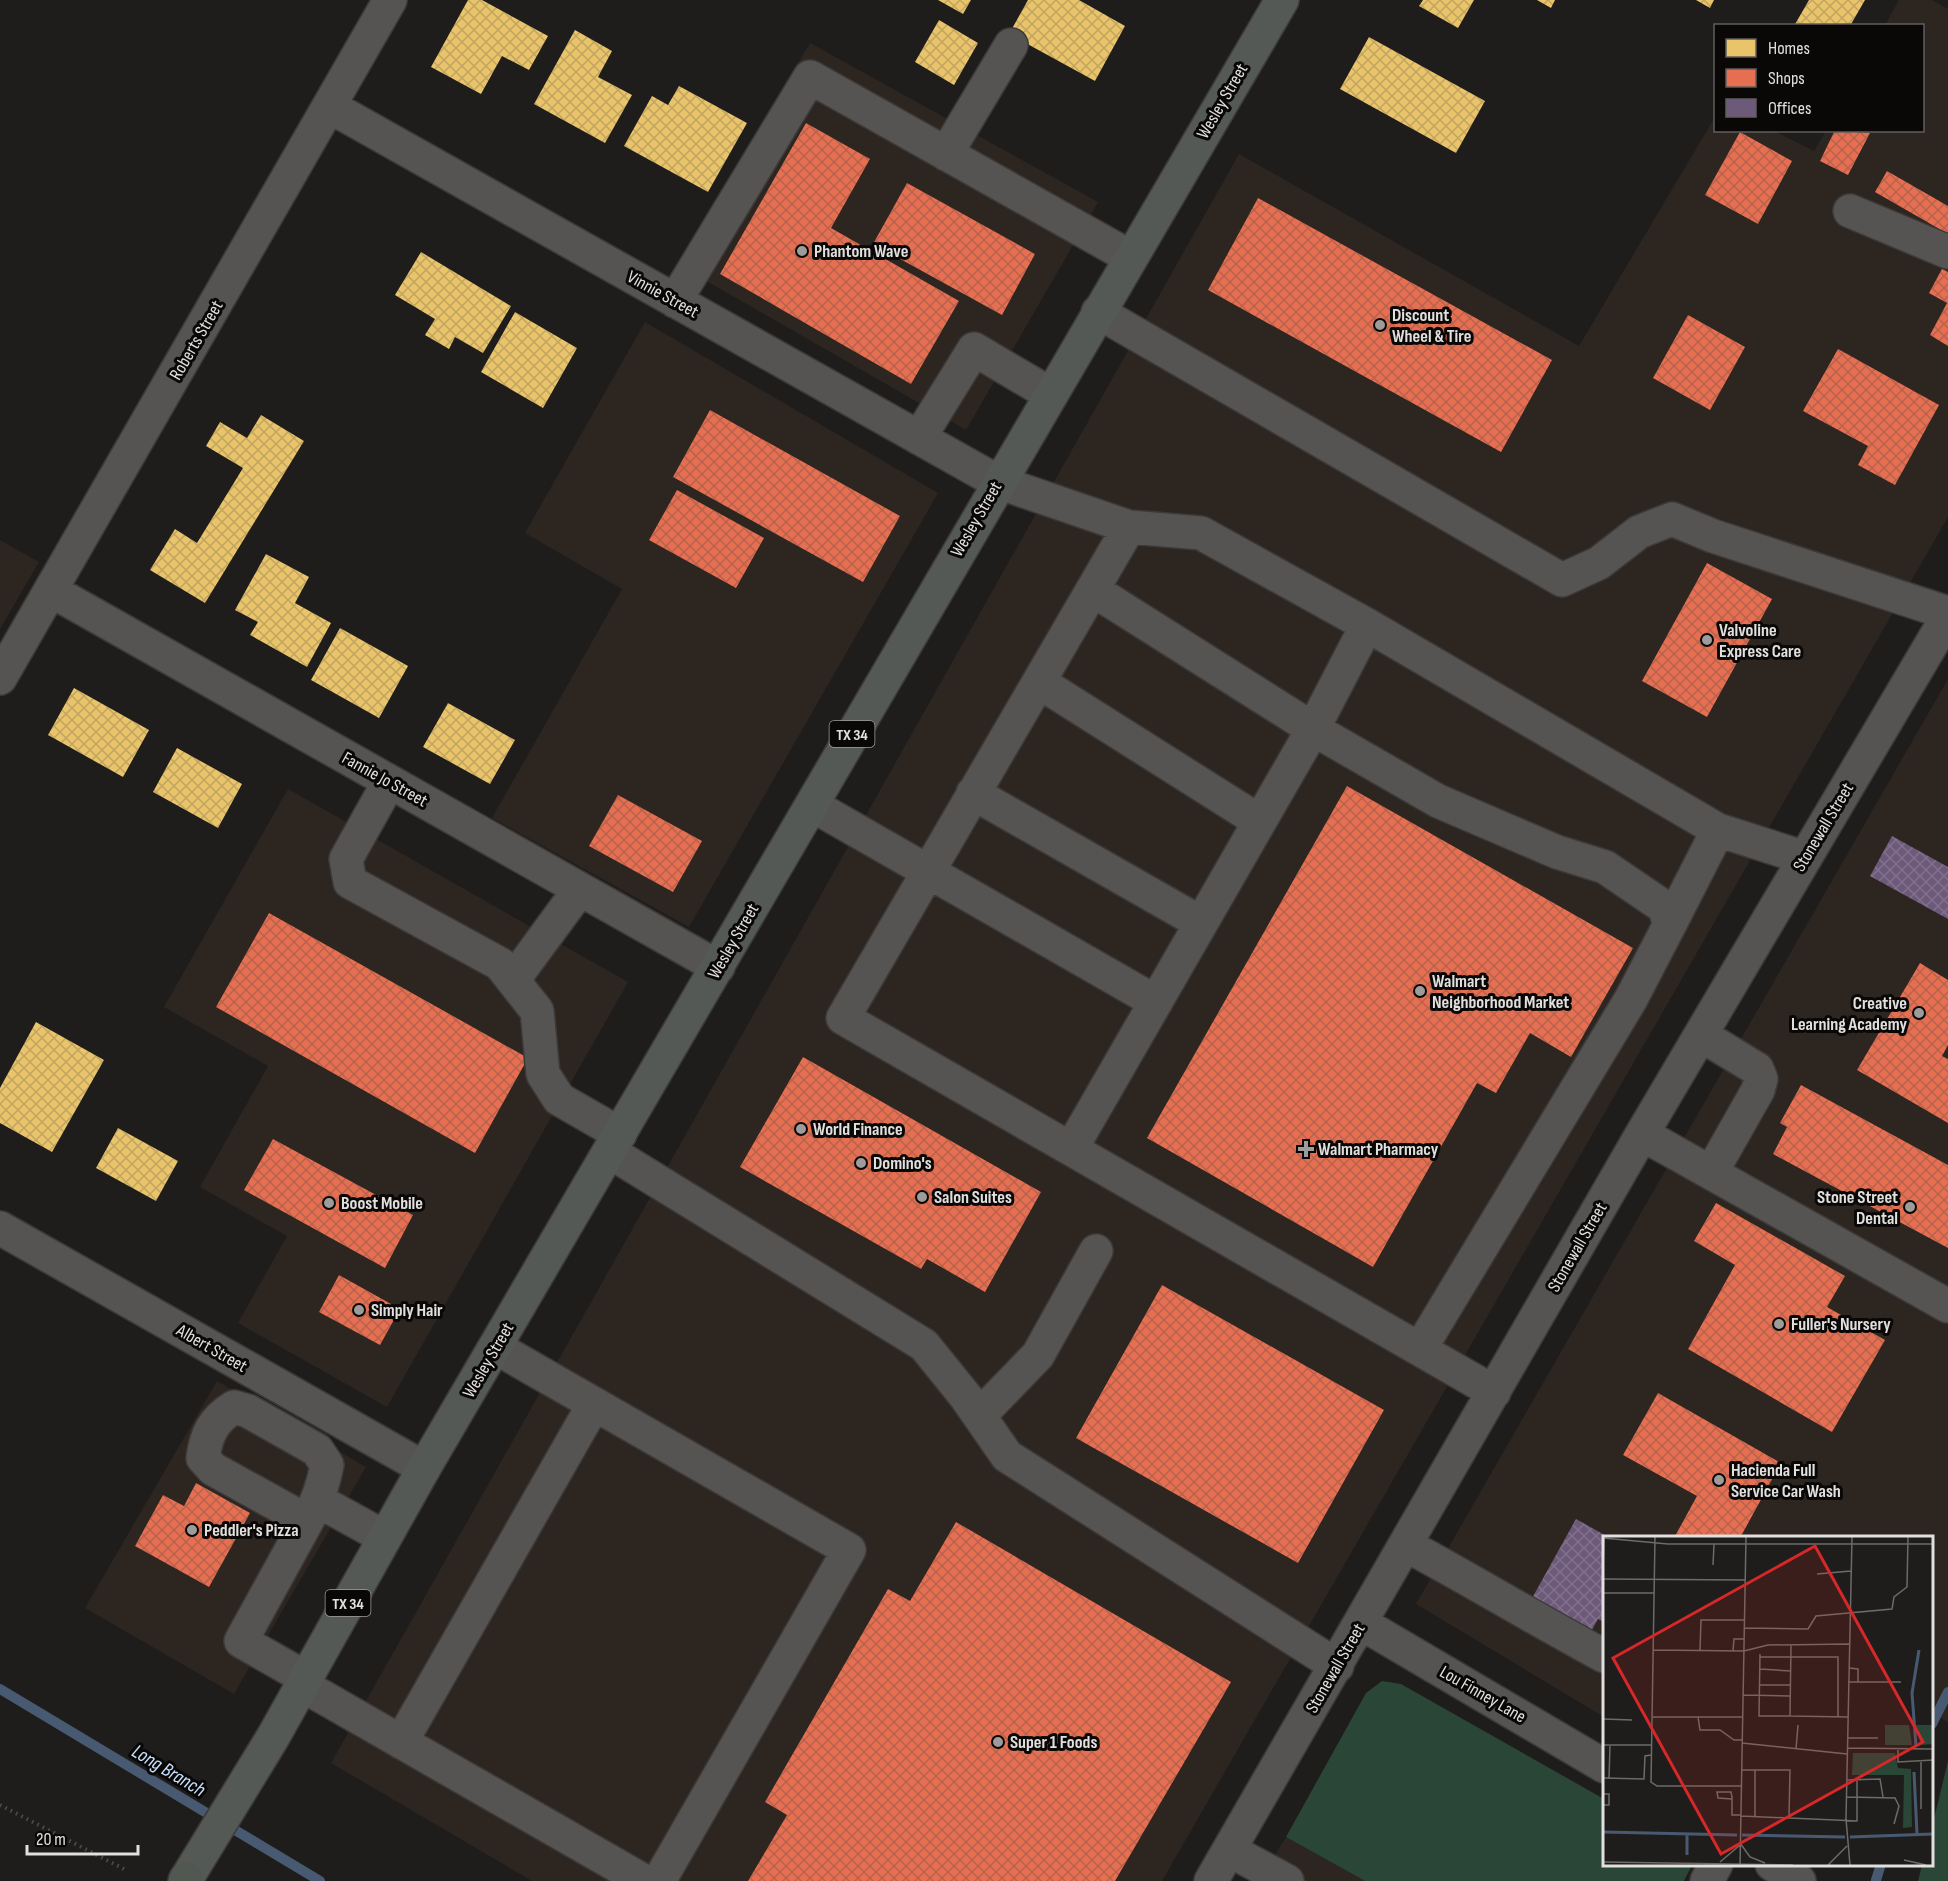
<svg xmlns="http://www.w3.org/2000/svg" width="1948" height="1881" font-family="'Sofia Sans Condensed',sans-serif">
	<defs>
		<pattern id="homes-cross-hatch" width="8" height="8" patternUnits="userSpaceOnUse" patternTransform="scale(1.5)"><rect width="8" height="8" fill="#e9c46a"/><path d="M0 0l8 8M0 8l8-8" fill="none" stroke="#c0a460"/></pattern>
		<pattern id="shops-cross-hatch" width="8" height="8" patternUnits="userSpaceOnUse" patternTransform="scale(1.5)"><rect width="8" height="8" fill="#e76f51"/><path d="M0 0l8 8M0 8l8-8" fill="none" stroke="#b6624d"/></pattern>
		<pattern id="offices-cross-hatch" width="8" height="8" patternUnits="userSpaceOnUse" patternTransform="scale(1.5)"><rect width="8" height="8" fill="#6d597a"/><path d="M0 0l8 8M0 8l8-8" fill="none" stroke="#82718c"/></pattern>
	</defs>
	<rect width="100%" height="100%" fill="#1f1d1b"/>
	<path fill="#2d2520" d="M1899 0H1932L1948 9V517L1162 1881H532L331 1763 1239 154 1579 346 1715 117 1716 130 1774 131 1814 151 1826 131 1922 130V26L1885 25Z
		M810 43 1098 202 966 430 677 264Z
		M645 322 938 493 689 927 492 818 622 589 525 533Z
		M0 540 39 562 0 629Z
		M1948 679V1722L1932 1713V1538H1604V1717L1416 1604Z
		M288 789 628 982 387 1407 238 1323 287 1236 200 1187 268 1066 164 1007Z
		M217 1381 366 1467 234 1694 85 1608Z
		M1286 1837 1365 1881H1259Z"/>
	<path fill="#2a4637" d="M1382 1681 1401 1684 1604 1799V1864L1692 1865 1684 1881H1365L1286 1837 1366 1693Z
		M1948 1761V1881H1918L1922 1865 1932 1864V1827Z"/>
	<path fill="url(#homes-cross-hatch)" d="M468 0H482L548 36 529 70 502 56 481 94 431 67Z
		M938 0H971L963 14Z
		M1028 0H1079L1125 26 1095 81 1009 34Z
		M1423 0H1474L1458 28 1419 6Z
		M1537 0H1555L1551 8Z
		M1696 0H1714L1710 8Z
		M1809 0H1865L1850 26H1794Z
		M939 20 978 43 954 85 915 62Z
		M575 30 612 51 598 77 632 95 605 143 534 104Z
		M1369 37 1485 101 1456 153 1340 89Z
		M679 86 747 123 708 192 624 146 652 96 668 105Z
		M421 252 511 306 483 353 455 337 449 349 425 335 435 319 395 295Z
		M515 312 577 348 543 408 481 372Z
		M261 415 304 441 205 603 150 570 175 529 197 543 243 468 206 446 220 422 247 438Z
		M266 554 309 577 295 603 331 623 307 667 250 635 258 622 235 610Z
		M340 628 408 666 379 718 311 680Z
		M74 688 149 730 123 777 48 735Z
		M448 703 515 740 490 784 423 747Z
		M177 748 242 784 218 828 153 792Z
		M36 1022 104 1060 52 1152 0 1123V1088Z
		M118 1128 178 1161 156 1201 96 1168Z"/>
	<path fill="url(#shops-cross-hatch)" d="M806 123 870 159 831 228 959 301 911 384 720 274Z
		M1835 130 1870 133 1848 175 1820 161Z
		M1740 132 1792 161 1758 224 1705 195Z
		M1887 171 1948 206V234L1875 192Z
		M907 183 1035 254 1002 315 873 244Z
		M1258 198 1552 360 1501 452 1208 290Z
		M1942 269 1948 272V346L1930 335 1947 303 1929 293Z
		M1688 315 1745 347 1710 410 1653 378Z
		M1838 349 1939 405 1895 485 1858 465 1868 446 1803 411Z
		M710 410 900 516 863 582 673 477Z
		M677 490 764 538 736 588 649 540Z
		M1707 563 1772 599 1707 717 1642 681Z
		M1347 786 1633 948 1571 1057 1530 1033 1496 1093 1477 1083 1373 1267 1147 1138Z
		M618 795 702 841 673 892 589 846Z
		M269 913 528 1058 475 1153 216 1007Z
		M1920 963 1948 980V1045L1942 1056 1948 1059V1123L1857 1070Z
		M803 1057 1041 1192 985 1292 927 1259 921 1269 740 1167Z
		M1801 1085 1948 1165V1248L1773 1154 1787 1127 1780 1123Z
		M273 1139 413 1215 385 1268 244 1190Z
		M1716 1203 1845 1276 1827 1307 1885 1340 1832 1432 1688 1349 1735 1265 1694 1241Z
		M339 1275 400 1309 380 1345 319 1312Z
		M1162 1285 1384 1410 1298 1563 1076 1438Z
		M1658 1393 1781 1463 1740 1538H1674L1697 1496 1623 1455Z
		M196 1483 250 1513 209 1587 135 1546 163 1495 184 1506Z
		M956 1522 1231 1682 1115 1881H748L787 1815 765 1802 888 1589 910 1601Z"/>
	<path fill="url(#offices-cross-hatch)" d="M1892 836 1948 867V919L1870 876Z
		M1576 1519 1610 1538H1604V1622L1598 1619 1590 1633 1531 1600Z"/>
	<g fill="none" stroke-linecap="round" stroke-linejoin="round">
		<path stroke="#475a72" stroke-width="10" d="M0 1689 320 1881
			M1932 1724 1948 1692
			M1876 1880 1881 1864"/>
		<g stroke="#3c3a39" stroke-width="36">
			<path id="minor" d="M329 106 998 482 1129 527 1201 533 1367 625 1718 830 1805 858
				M946 154 1011 45
				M1850 211 1948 252
				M675 301 810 77 1130 257
				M1098 312 1562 580 1599 563 1639 532 1672 519 1713 536 1948 613
				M919 438 974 349 1050 394
				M1093 590 1313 729 1438 801 1557 852 1605 867 1664 907 1670 924 1631 999 1420 1349
				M52 591 718 967
				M1367 625 1313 729 1071 1149 1494 1392
				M0 678 390 0
				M1039 682 1259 821
				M389 782 346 859 350 882 500 964 537 1011 543 1074 559 1099 620 1134
				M973 793 1201 923
				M812 805 1156 1002
				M1670 924 1718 830
				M513 980 580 889
				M1701 1035 1757 1069 1761 1079 1758 1090 1711 1173
				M1642 1134 1948 1306
				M1071 1149 843 1018 1129 527
				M610 1152 924 1345 966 1397 1007 1456 1337 1666
				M0 1228 424 1468
				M495 1347 849 1550 659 1881
				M979 1416 1038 1355 1096 1251
				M317 1500 384 1537
				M1406 1545C1473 1581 1537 1620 1604 1656
				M1361 1623 1604 1766
				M306 1678 241 1641 307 1521C317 1503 323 1486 327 1465L317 1450 248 1411 234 1407C213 1420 206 1435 203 1458L213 1469 307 1521
				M302 1685 644 1881
				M401 1742 594 1404
				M1229 1850 1287 1881
				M1772 1864 1799 1881
				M1211 1881 1642 1134 1948 616
				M1707 1881 1716 1864"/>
		</g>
		<g stroke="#3c3a39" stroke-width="36">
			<path id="major" d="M185 1881 273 1737 424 1468 1282 0"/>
		</g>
		<g stroke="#3c3a39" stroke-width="36">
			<path id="highway" d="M186 1879 187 1881"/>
		</g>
		<path stroke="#504e4d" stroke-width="4" stroke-dasharray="1.5 4.5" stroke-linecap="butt" d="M0 1805 128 1871"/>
		<use href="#minor" stroke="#565452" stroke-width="33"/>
		<use href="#major" stroke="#555955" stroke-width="33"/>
		<use href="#highway" stroke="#505851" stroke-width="33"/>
	</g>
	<g fill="#9e9c9a" stroke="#090807" stroke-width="2">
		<circle cx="802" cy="251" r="6"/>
		<circle cx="1380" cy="325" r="6"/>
		<circle cx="1707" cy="640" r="6"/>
		<circle cx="1420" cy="991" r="6"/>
		<circle cx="1919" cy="1013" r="6"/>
		<circle cx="801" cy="1129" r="6"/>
		<path d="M1303 1140h6v6h6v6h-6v6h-6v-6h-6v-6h6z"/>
		<circle cx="861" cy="1163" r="6"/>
		<circle cx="922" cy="1197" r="6"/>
		<circle cx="329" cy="1203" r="6"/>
		<circle cx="1910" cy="1207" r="6"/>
		<circle cx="359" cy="1310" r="6"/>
		<circle cx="1779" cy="1324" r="6"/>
		<circle cx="1719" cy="1480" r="6"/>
		<circle cx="192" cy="1530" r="6"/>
		<circle cx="998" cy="1742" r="6"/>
	</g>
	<g text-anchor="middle" stroke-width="6" stroke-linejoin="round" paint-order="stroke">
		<g fill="#090807" stroke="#a19f9e" stroke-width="1.5">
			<rect x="829.5" y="721" width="45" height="26" rx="4.5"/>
			<rect x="325.5" y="1590" width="45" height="26" rx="4.5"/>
		</g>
		<g font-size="16" font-weight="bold" fill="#e2e0de">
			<text x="852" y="740">TX 34</text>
			<text x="348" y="1609">TX 34</text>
		</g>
		<g font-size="18" fill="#e2e0de" stroke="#090807">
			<text transform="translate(1222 101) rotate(-60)" y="6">Wesley Street</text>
			<text transform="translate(663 294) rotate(29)" y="6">Vinnie Street</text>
			<text transform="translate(196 340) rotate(-60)" y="6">Roberts Street</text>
			<text transform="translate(976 519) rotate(-60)" y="6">Wesley Street</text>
			<text transform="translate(385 779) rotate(29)" y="6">Fannie Jo Street</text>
			<text transform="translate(1823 827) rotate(-59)" y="6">Stonewall Street</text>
			<text transform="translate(733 941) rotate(-60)" y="6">Wesley Street</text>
			<text transform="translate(1577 1247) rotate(-60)" y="6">Stonewall Street</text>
			<text transform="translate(212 1348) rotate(30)" y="6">Albert Street</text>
			<text transform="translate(488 1360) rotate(-60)" y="6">Wesley Street</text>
			<text transform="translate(1335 1668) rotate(-60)" y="6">Stonewall Street</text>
			<text transform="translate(1483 1694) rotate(30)" y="6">Lou Finney Lane</text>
		</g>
		<g font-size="18" font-weight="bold" fill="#e2e0de" stroke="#090807" text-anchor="start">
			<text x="814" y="257">Phantom Wave</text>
			<text x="1392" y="321">Discount<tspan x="1392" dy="21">Wheel &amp; Tire</tspan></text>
			<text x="1719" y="636">Valvoline<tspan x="1719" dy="21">Express Care</tspan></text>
			<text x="1432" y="987">Walmart<tspan x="1432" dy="21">Neighborhood Market</tspan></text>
			<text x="1907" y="1009" text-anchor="end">Creative<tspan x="1907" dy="21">Learning Academy</tspan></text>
			<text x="813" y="1135">World Finance</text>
			<text x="1318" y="1155">Walmart Pharmacy</text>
			<text x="873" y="1169">Domino's</text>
			<text x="934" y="1203">Salon Suites</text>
			<text x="1898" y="1203" text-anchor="end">Stone Street<tspan x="1898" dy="21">Dental</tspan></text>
			<text x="341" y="1209">Boost Mobile</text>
			<text x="371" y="1316">Simply Hair</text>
			<text x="1791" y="1330">Fuller's Nursery</text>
			<text x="1731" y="1476">Hacienda Full<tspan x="1731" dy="21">Service Car Wash</tspan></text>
			<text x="204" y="1536">Peddler's Pizza</text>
			<text x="1010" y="1748">Super 1 Foods</text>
		</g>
		<g font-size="20" font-style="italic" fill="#c8e0fd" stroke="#090807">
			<text transform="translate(169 1770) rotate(31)" y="7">Long Branch</text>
		</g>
	</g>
	<g transform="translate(1603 1536)">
		<rect width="330" height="330" fill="#1f1d1b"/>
		<path d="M282 189H306L309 209H282ZM312 189H330V208L318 209ZM250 217H292L295 232 308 233 309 291 300 292 301 239H249Z" fill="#2a4637"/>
		<path fill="none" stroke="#475a72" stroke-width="3" d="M313 210 309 157 316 114M311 236 314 298M0 296 134 299M84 299V319M139 299 242 301M247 301 330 298"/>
		<path fill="none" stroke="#6d6b69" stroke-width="1.5" d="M52 1 48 246 54 250H138M0 2 65 8H330M0 29 1 2M110 29 111 8M214 38 248 35M0 43 143 44M0 57H51M142 92 205 93 213 80 289 73 291 61 304 51 305 1M188 109 187 180 245 181M50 114 141 115 165 109 246 108M97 115 98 84H142M130 115 131 103H141M157 118 156 180H187M157 121H235V181M246 132 255 133V146M157 133 188 135M245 146H298M156 149H188M140 159 187 160M49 181H140M95 181 97 194H117L131 204H139M0 183 29 184M245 202H275M139 207 244 218M0 209H48M244 212 330 213M193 213 195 189M295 214V226L330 224M318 226V273M139 234H187L186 281M0 242 41 243 42 220 48 219M6 242 7 210M244 244 277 243 280 261M0 258H6V269H0M243 261 292 262 296 270 291 288M129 263 115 262 114 256H128L129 261V279H138M138 280 254 285V244M152 280V234M137 307 147 321 162 327M301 324 323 329M0 326 190 329M117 326 137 309M137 329 143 1M225 329 244 310M247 329 243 283 249 1"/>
		<path fill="#d62828" fill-opacity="0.15" stroke="#d62828" stroke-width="3" d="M212 10 320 206 118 318 10 122Z"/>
		<rect width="330" height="330" fill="none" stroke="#e2e0de" stroke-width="3"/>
	</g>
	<rect x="1714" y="24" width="210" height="108" fill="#090807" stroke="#605e5d" stroke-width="1.5"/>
	<rect x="1726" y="39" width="30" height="18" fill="#e9c46a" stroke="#605e5d" stroke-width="1.5"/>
	<text x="1768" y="54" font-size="18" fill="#e2e0de">Homes</text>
	<rect x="1726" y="69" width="30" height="18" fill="#e76f51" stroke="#605e5d" stroke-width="1.5"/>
	<text x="1768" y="84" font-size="18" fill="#e2e0de">Shops</text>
	<rect x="1726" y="99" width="30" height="18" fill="#6d597a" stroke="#605e5d" stroke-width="1.5"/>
	<text x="1768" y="114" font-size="18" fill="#e2e0de">Offices</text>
	<path d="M27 1845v9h111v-9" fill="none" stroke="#e2e0de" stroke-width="3"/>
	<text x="36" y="1845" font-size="18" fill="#e2e0de" stroke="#090807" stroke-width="4.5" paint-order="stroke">20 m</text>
</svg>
